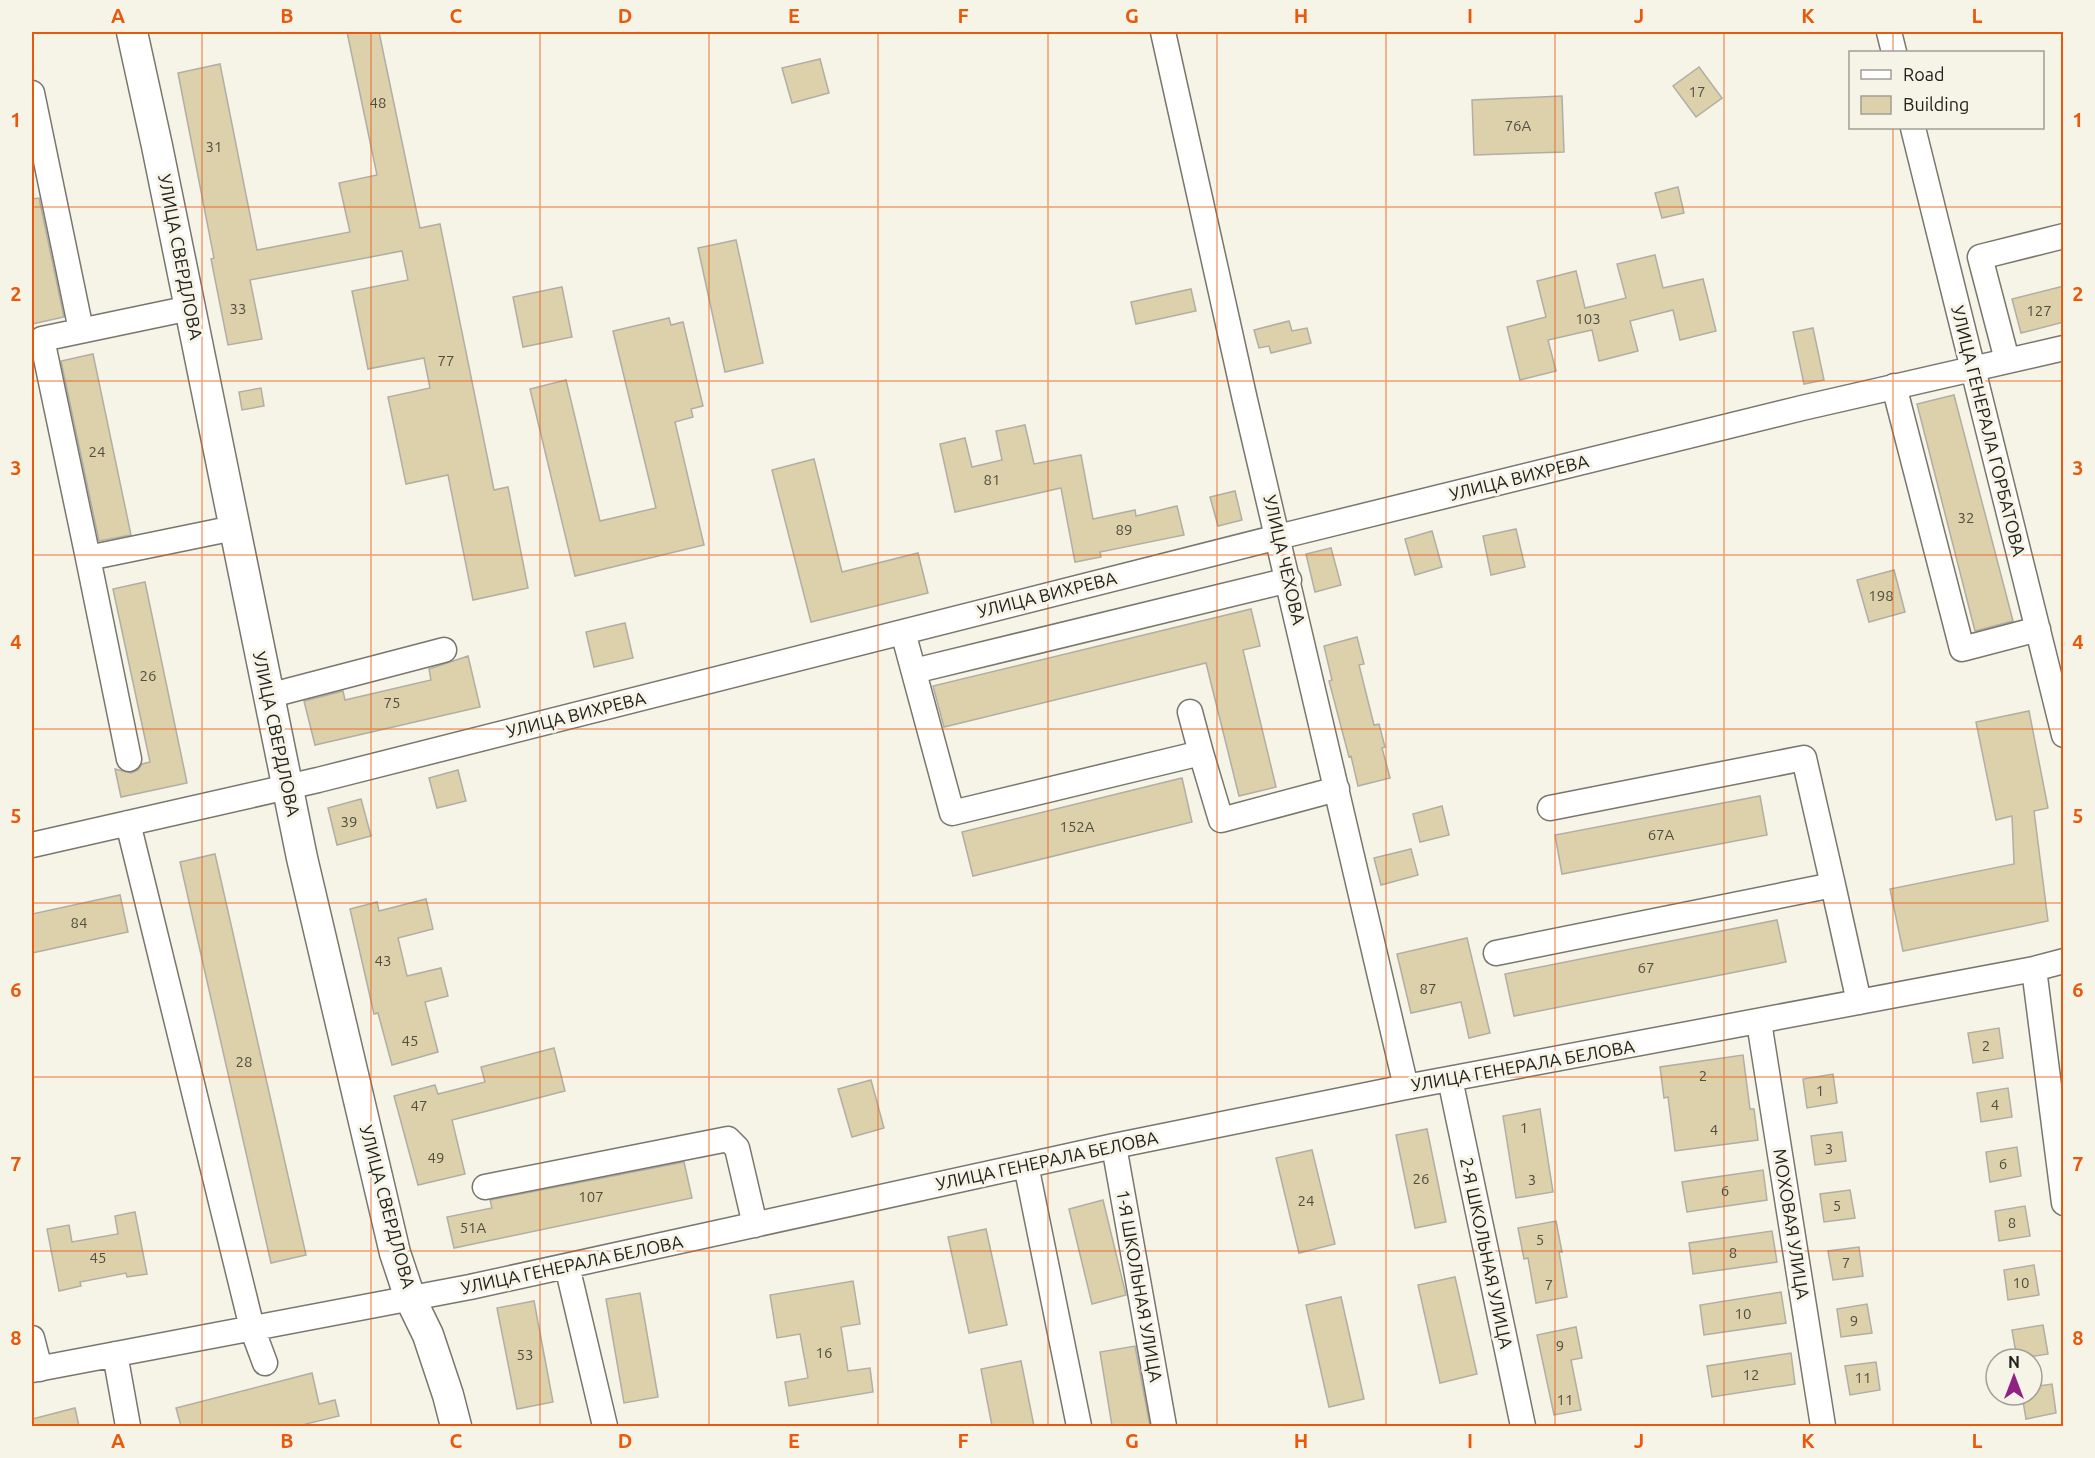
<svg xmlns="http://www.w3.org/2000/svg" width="2095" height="1458" font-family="Ubuntu,sans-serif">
	<rect width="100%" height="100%" fill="#f6f3e7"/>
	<path fill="#dcd1ab" stroke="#b1aea4" stroke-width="1.5" d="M347 32H379L420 228 440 224 494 490 508 487 528 588 473 600 448 475 406 484 388 397 430 388 424 358 368 369 352 291 408 280 402 251 250 280 262 339 228 345 211 259 214 258 178 73 220 64 257 250 350 232 339 183 377 175Z
		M820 59 829 93 792 103 782 68Z
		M1699 67 1722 98 1696 117 1673 86Z
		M1562 96 1564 152 1474 155 1472 100Z
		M1678 187 1684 213 1662 218 1655 193Z
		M39 198 64 317 32 324V199Z
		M736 240 763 363 725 372 698 248Z
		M1655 255 1663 288 1703 279 1716 331 1680 340 1673 310 1630 321 1638 351 1599 361 1592 330 1548 340 1556 371 1520 380 1507 327 1546 317 1537 281 1576 271 1585 308 1626 298 1617 264Z
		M2064 286V322L2021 333 2012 299Z
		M562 287 572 337 523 347 513 297Z
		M1191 289 1196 311 1136 324 1131 302Z
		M669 318 671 325 683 322 703 406 691 409 693 417 675 422 704 545 575 576 530 389 566 380 600 521 656 508 613 331Z
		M1289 321 1292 331 1307 328 1311 343 1271 353 1269 346 1259 348 1254 330Z
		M1813 328 1824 380 1804 384 1793 332Z
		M93 354 131 535 99 541 61 361Z
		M261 388 264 406 242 410 239 392Z
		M1954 395 2013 621 1975 631 1917 404Z
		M1025 425 1034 464 1081 455 1093 519 1135 510 1136 516 1177 506 1184 535 1100 552 1101 557 1075 562 1061 488 955 512 940 444 965 438 972 467 1002 460 996 431Z
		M814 459 842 572 918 553 928 593 811 622 772 470Z
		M1235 491 1242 520 1218 526 1210 497Z
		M1516 529 1525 567 1491 575 1483 536Z
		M1432 531 1442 567 1415 575 1405 539Z
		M1331 548 1341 585 1315 592 1306 554Z
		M1894 570 1905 612 1869 622 1857 580Z
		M145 582 187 783 121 797 115 769 131 773 138 770 142 764 150 762 113 589Z
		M1251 609 1260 646 1243 650 1276 787 1239 796 1206 663 944 727 933 686Z
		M625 623 633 658 594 667 586 632Z
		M1357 637 1364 664 1359 665 1374 725 1379 724 1385 747 1382 748 1390 778 1358 786 1351 756 1349 757 1329 681 1332 680 1324 646Z
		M468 656 480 707 315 745 304 701 343 691 345 700 431 680 429 669Z
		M2029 711 2048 808 2034 811 2048 921 1903 951 1890 889 2014 864 2012 816 1996 820 1976 722Z
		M458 770 466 801 437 808 429 778Z
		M1182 778 1192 822 973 876 962 832Z
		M1760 796 1767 835 1562 874 1555 835Z
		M361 799 371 836 337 845 328 808Z
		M1442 806 1449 835 1420 842 1413 814Z
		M1411 849 1418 875 1381 885 1374 858Z
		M215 854 306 1255 271 1263 180 862Z
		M120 895 128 932 32 953V914Z
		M426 899 433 929 398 938 407 976 441 968 448 996 425 1002 438 1052 392 1065 378 1013 374 1014 350 909 377 902 379 911Z
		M1777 920 1786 962 1514 1016 1505 974Z
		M1467 938 1490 1033 1469 1038 1461 1002 1411 1013 1397 954Z
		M1999 1028 2003 1058 1973 1063 1968 1033Z
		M554 1048 565 1091 452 1120 465 1174 418 1185 394 1096 435 1085 438 1094 485 1082 481 1067Z
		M1743 1055 1750 1109H1754L1758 1140 1675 1151 1668 1097 1664 1098 1660 1067Z
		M1833 1074 1837 1103 1807 1108 1803 1079Z
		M871 1080 884 1128 852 1137 838 1089Z
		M2008 1088 2012 1117 1981 1122 1977 1093Z
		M1540 1109 1553 1192 1516 1198 1503 1116Z
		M1427 1129 1446 1222 1415 1228 1396 1135Z
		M1842 1132 1846 1161 1815 1165 1811 1136Z
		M2017 1147 2021 1176 1990 1182 1986 1152Z
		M1312 1150 1335 1244 1299 1253 1276 1158Z
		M684 1162 692 1198 454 1248 447 1217 492 1208 490 1200Z
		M1763 1170 1767 1200 1687 1212 1682 1182Z
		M1850 1190 1855 1218 1824 1222 1820 1194Z
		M1103 1200 1126 1295 1092 1304 1069 1209Z
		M2025 1206 2030 1236 1999 1241 1995 1211Z
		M135 1212 147 1274 127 1277 126 1273 80 1282 81 1286 59 1291 47 1229 69 1225 72 1242 118 1234 115 1216Z
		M1556 1221 1562 1252H1559L1567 1297 1536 1303 1528 1258 1524 1259 1518 1228Z
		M986 1229 1007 1325 969 1333 948 1237Z
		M1772 1231 1777 1262 1693 1274 1689 1243Z
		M1859 1247 1863 1276 1833 1280 1828 1251Z
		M2034 1265 2039 1295 2008 1300 2004 1270Z
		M1455 1277 1477 1374 1440 1383 1418 1285Z
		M853 1281 860 1324 841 1327 848 1371 870 1368 873 1392 789 1406 785 1382 808 1378 800 1334 777 1338 770 1295Z
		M1781 1292 1786 1323 1704 1335 1700 1305Z
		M640 1293 658 1397 624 1403 606 1299Z
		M1341 1297 1364 1399 1329 1407 1306 1305Z
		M534 1301 553 1402 517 1409 497 1308Z
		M1867 1304 1872 1333 1841 1337 1837 1309Z
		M2043 1325 2048 1354 2017 1359 2012 1330Z
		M1576 1327 1582 1358 1571 1360 1581 1410 1554 1415 1537 1335Z
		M1135 1346 1150 1426H1112L1100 1352Z
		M1791 1353 1795 1384 1712 1397 1707 1366Z
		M1021 1361 1034 1426H992L981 1369Z
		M1876 1362 1880 1390 1850 1395 1845 1366Z
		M312 1373 319 1404 335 1400 339 1416 298 1426H181L176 1408Z
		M2052 1384 2056 1413 2026 1419 2022 1395H2032V1387Z
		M75 1408 79 1426H32V1419Z"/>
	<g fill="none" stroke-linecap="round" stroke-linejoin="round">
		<g stroke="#79766c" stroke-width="27">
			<path id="minor" d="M1163 32 1245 400 1406 1087
				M1889 32 1894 52
				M32 93 81 330
				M1913 128 2064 735
				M2007 360 1980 257 2064 236
				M1894 386 1962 649 2038 629
				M88 558 42 339 190 308
				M903 632 952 813 1201 753 1221 820 1337 789
				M914 671 1289 580
				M268 696 444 650
				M1190 712 1201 753
				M129 759 88 558 234 528
				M1550 808 1804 758 1833 885
				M128 823 252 1328 265 1363
				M32 845 318 780 1278 537 1802 408 2064 348
				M1496 953 1833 885 1859 1002
				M2034 969 2064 1203
				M1759 1022 1823 1426
				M1450 1079 1523 1426
				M1114 1146 1164 1426
				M1026 1165 1079 1426
				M485 1187 728 1139 737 1148 755 1225
				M567 1266 605 1426
				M32 1338 40 1369
				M115 1354 128 1426
				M32 1370 470 1287 1114 1146 1406 1087 2034 969 2064 961"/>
		</g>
		<g stroke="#79766c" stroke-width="33">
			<path id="major" d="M132 32 157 146 302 858 395 1253 410 1298 428 1335 448 1395 456 1426"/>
		</g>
		<use href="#minor" stroke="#fff" stroke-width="24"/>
		<use href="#major" stroke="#fff" stroke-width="30"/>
	</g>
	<path fill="none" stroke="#e8590c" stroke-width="1.5" stroke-opacity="0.55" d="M202 32V1426M371 32V1426M540 32V1426M709 32V1426M878 32V1426M1048 32V1426M1217 32V1426M1386 32V1426M1555 32V1426M1724 32V1426M1893 32V52M1893 128V1426M32 207H2064M32 381H2064M32 555H2064M32 729H2064M32 903H2064M32 1077H2064M32 1251H2064"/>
	<g text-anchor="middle" stroke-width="6" stroke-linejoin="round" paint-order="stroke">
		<g font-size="15" fill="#514e41">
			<text x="1697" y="97">17</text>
			<text x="378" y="108">48</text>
			<text x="1518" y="131">76А</text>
			<text x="214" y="152">31</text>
			<text x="238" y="314">33</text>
			<text x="2039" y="316">127</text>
			<text x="1588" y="324">103</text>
			<text x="446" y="366">77</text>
			<text x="97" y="457">24</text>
			<text x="992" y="485">81</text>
			<text x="1966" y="523">32</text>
			<text x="1124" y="535">89</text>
			<text x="1881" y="601">198</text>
			<text x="148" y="681">26</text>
			<text x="392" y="708">75</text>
			<text x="349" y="827">39</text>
			<text x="1077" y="832">152А</text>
			<text x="1661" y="840">67А</text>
			<text x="79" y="928">84</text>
			<text x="383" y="966">43</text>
			<text x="1646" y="973">67</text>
			<text x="1428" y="994">87</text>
			<text x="410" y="1046">45</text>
			<text x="1986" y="1051">2</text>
			<text x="244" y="1067">28</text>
			<text x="1703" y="1081">2</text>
			<text x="1820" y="1096">1</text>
			<text x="1995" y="1110">4</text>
			<text x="419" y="1111">47</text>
			<text x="1524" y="1133">1</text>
			<text x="1714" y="1135">4</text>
			<text x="1829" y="1154">3</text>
			<text x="436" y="1163">49</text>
			<text x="2003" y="1169">6</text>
			<text x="1421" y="1184">26</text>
			<text x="1532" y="1185">3</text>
			<text x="1725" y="1196">6</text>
			<text x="591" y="1202">107</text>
			<text x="1306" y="1206">24</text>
			<text x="1837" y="1211">5</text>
			<text x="2012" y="1228">8</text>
			<text x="473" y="1233">51А</text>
			<text x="1540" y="1245">5</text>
			<text x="1733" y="1258">8</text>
			<text x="98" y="1263">45</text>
			<text x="1846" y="1268">7</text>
			<text x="2021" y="1288">10</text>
			<text x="1549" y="1290">7</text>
			<text x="1743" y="1319">10</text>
			<text x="1854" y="1326">9</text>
			<text x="1560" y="1351">9</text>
			<text x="824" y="1358">16</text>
			<text x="525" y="1360">53</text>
			<text x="1751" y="1380">12</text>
			<text x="1863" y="1383">11</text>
			<text x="1565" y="1405">11</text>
		</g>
		<g font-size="18" fill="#23221e" stroke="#f6f3e7">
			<text transform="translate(180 257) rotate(79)" y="6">УЛИЦА СВЕРДЛОВА</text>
			<text transform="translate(1988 431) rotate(76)" y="6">УЛИЦА ГЕНЕРАЛА ГОРБАТОВА</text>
			<text transform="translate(1519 478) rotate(-14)" y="6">УЛИЦА ВИХРЕВА</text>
			<text transform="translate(1284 560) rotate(77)" y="6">УЛИЦА ЧЕХОВА</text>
			<text transform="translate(1047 595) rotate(-14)" y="6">УЛИЦА ВИХРЕВА</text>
			<text transform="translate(576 715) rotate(-14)" y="6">УЛИЦА ВИХРЕВА</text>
			<text transform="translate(276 734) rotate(78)" y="6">УЛИЦА СВЕРДЛОВА</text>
			<text transform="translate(1523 1066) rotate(-10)" y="6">УЛИЦА ГЕНЕРАЛА БЕЛОВА</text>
			<text transform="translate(1047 1161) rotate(-12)" y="6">УЛИЦА ГЕНЕРАЛА БЕЛОВА</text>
			<text transform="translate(387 1207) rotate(75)" y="6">УЛИЦА СВЕРДЛОВА</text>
			<text transform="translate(1791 1224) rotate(81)" y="6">МОХОВАЯ УЛИЦА</text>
			<text transform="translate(1486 1253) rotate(78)" y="6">2-Я ШКОЛЬНАЯ УЛИЦА</text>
			<text transform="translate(572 1265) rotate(-12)" y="6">УЛИЦА ГЕНЕРАЛА БЕЛОВА</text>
			<text transform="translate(1139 1286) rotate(80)" y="6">1-Я ШКОЛЬНАЯ УЛИЦА</text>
		</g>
	</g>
	<rect width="2095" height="1458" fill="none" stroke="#f6f3e7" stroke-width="66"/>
	<rect x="1849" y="51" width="195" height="78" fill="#f6f3e7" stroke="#a29f97" stroke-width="1.5"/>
	<rect x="1861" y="70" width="30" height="9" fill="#ffffff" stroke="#a29f97" stroke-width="1.5"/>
	<text x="1903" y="81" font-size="18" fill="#23221e">Road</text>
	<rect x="1861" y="96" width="30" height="18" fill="#dcd1ab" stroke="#a29f97" stroke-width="1.5"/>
	<text x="1903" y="111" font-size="18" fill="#23221e">Building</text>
	<g transform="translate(2014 1377)"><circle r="28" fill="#f6f3e7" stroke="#a29f97" stroke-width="1.5"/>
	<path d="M0-4.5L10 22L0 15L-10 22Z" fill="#902183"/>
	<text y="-9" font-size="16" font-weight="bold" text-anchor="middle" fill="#23221e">N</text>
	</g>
	<rect x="33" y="33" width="2029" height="1392" fill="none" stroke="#e8590c" stroke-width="2"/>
	<g font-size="20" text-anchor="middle" font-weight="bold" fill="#e8590c">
		<text x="118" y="23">A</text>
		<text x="287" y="23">B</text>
		<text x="456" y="23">C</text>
		<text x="625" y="23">D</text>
		<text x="794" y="23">E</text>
		<text x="963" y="23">F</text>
		<text x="1132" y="23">G</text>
		<text x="1301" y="23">H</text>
		<text x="1470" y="23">I</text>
		<text x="1639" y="23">J</text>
		<text x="1808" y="23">K</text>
		<text x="1977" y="23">L</text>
		<text x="16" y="127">1</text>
		<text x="2078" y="127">1</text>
		<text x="16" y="301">2</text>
		<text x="2078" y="301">2</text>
		<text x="16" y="475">3</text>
		<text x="2078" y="475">3</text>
		<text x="16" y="649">4</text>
		<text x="2078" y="649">4</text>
		<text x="16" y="823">5</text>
		<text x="2078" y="823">5</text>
		<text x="16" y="997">6</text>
		<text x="2078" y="997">6</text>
		<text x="16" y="1171">7</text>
		<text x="2078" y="1171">7</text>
		<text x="16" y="1345">8</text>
		<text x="2078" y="1345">8</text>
		<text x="118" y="1448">A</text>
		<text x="287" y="1448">B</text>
		<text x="456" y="1448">C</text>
		<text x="625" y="1448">D</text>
		<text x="794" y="1448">E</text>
		<text x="963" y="1448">F</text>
		<text x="1132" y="1448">G</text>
		<text x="1301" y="1448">H</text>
		<text x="1470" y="1448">I</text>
		<text x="1639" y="1448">J</text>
		<text x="1808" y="1448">K</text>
		<text x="1977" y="1448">L</text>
	</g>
</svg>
